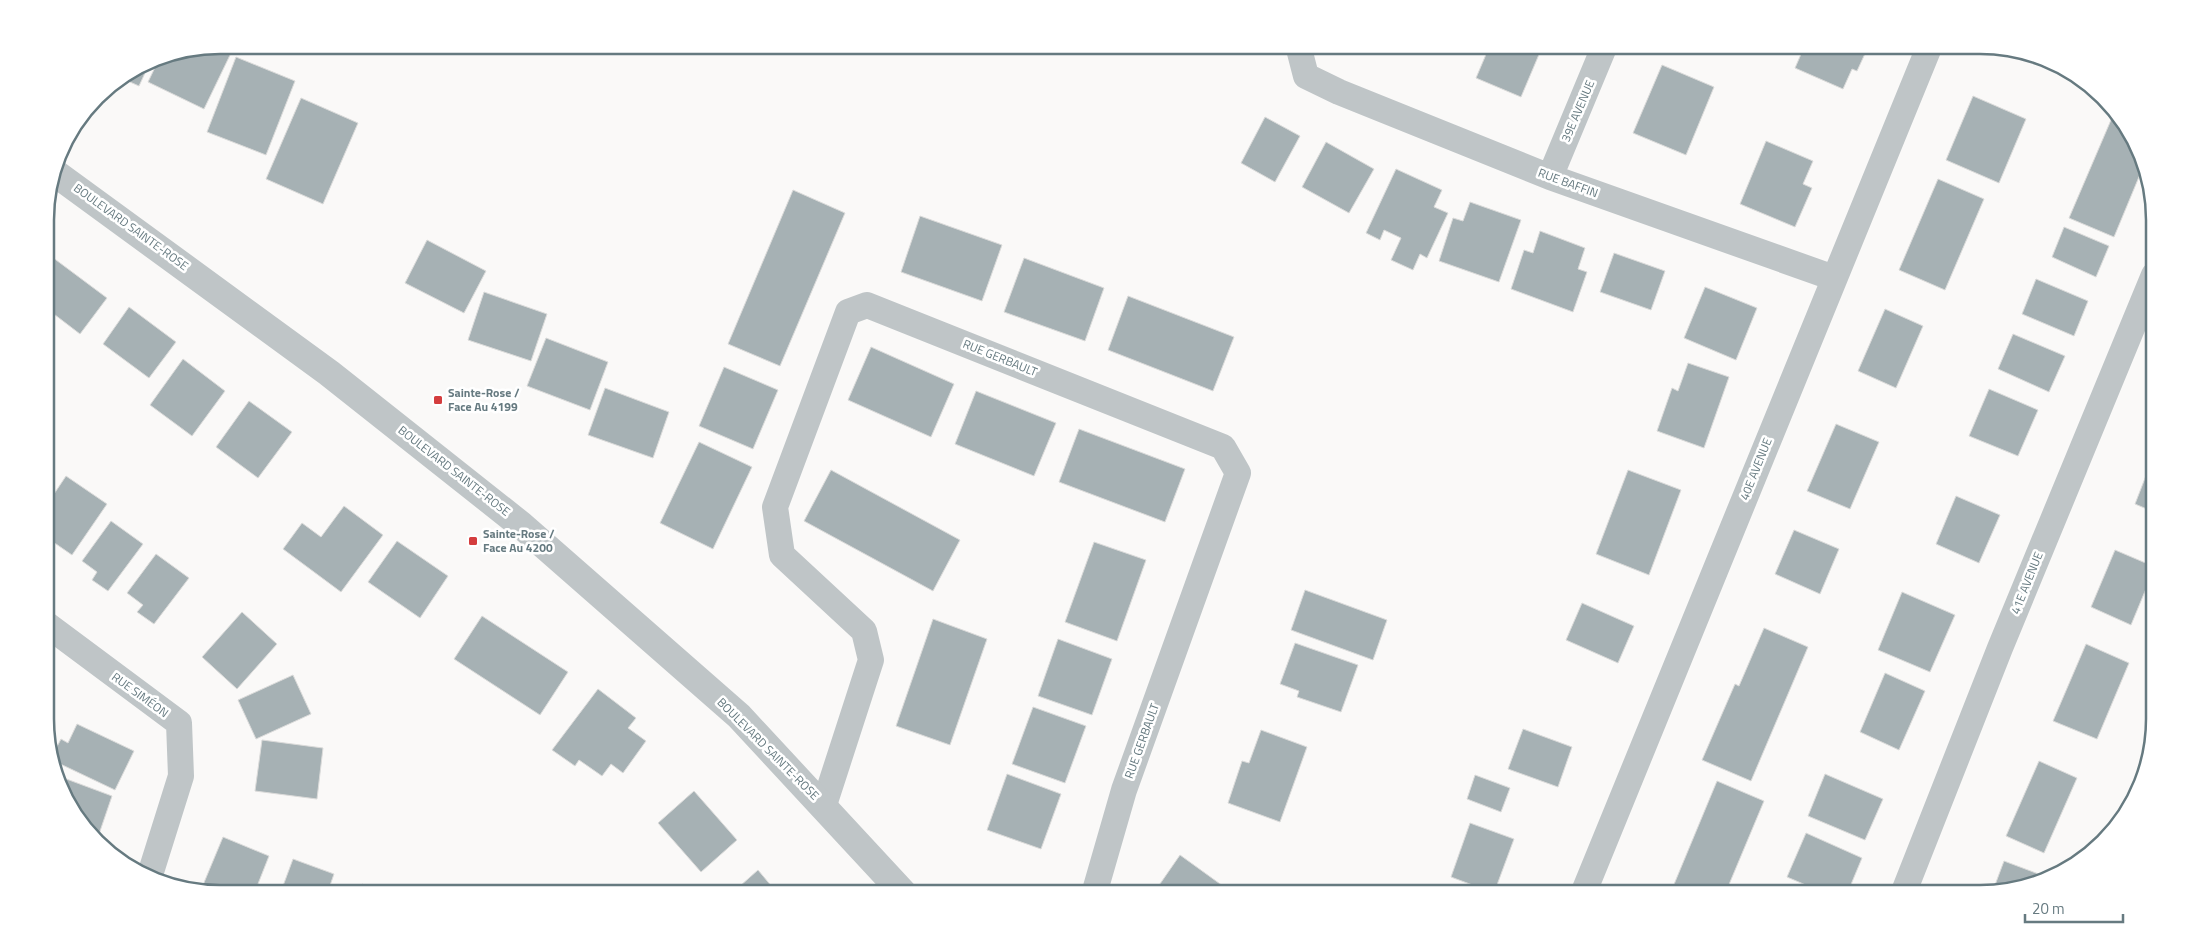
<svg xmlns="http://www.w3.org/2000/svg" width="2200" height="939" font-family="'Titillium Web',sans-serif">
	<rect width="100%" height="100%" fill="#faf9f8"/>
	<path fill="#a6b1b4" stroke="#dbdbda" d="M1490 45H1543L1521 97 1476 78Z
		M1805 45H1869L1857 71 1852 69 1843 89 1795 68Z
		M216 46 231 53 204 109 148 82 160 57Z
		M236 57 295 81 266 155 207 132Z
		M151 60 139 86 121 78Z
		M1662 65 1714 87 1686 155 1633 133Z
		M1973 96 2026 119 1999 183 1946 160Z
		M301 98 358 123 323 204 266 179Z
		M1265 117 1300 136 1275 182 1241 163Z
		M2111 120 2124 126 2140 165 2138 171 2141 172 2114 237 2069 218Z
		M1766 141 1813 161 1803 184 1812 188 1795 227 1740 204Z
		M1326 142 1374 169 1349 213 1302 187Z
		M1396 169 1442 190 1434 207 1448 213 1427 258 1420 254 1413 270 1391 260 1401 238 1384 230 1380 240 1366 233Z
		M1938 179 1984 199 1945 290 1899 270Z
		M793 190 845 213 780 366 728 344Z
		M1470 202 1521 220 1499 282 1439 261 1453 218 1463 221Z
		M920 216 1002 245 982 301 901 272Z
		M2064 227 2109 246 2096 277 2052 257Z
		M1540 231 1585 248 1578 269 1587 272 1573 312 1511 289 1524 250 1533 253Z
		M427 240 486 271 464 313 405 283Z
		M1614 253 1665 271 1651 310 1600 292Z
		M48 254 107 298 80 334 46 308V258Z
		M1024 258 1104 288 1085 341 1004 312Z
		M2036 279 2088 301 2074 336 2022 314Z
		M1705 287 1757 308 1736 360 1684 338Z
		M484 292 547 314 531 361 468 340Z
		M1128 296 1234 337 1213 391 1108 350Z
		M129 307 176 342 149 378 103 344Z
		M1885 309 1923 326 1896 388 1858 371Z
		M2013 334 2065 356 2049 392 1998 369Z
		M546 338 608 362 590 410 527 386Z
		M871 347 954 384 931 437 848 400Z
		M183 359 225 391 192 436 150 405Z
		M1688 363 1729 377 1704 448 1657 431 1672 388 1678 391Z
		M724 367 778 390 753 449 699 426Z
		M605 388 669 412 653 458 588 435Z
		M1989 389 2038 410 2018 456 1969 436Z
		M976 391 1056 423 1034 476 955 444Z
		M249 401 292 432 258 478 216 447Z
		M1836 424 1879 442 1850 509 1807 491Z
		M1079 429 1185 469 1165 522 1059 482Z
		M699 442 752 467 713 549 660 523Z
		M2154 455V512L2135 504Z
		M831 470 960 540 933 591 804 521Z
		M1628 470 1681 490 1649 575 1596 554Z
		M66 476 107 504 72 555 46 537V506Z
		M1956 496 2000 515 1979 563 1936 544Z
		M344 506 383 535 341 592 283 549 302 523 321 537Z
		M111 521 143 544 108 591 92 580 97 572 82 561Z
		M1794 530 1839 549 1820 594 1775 574Z
		M397 541 448 576 420 618 368 582Z
		M1094 542 1146 560 1117 641 1065 622Z
		M2115 550 2155 567 2131 625 2091 607Z
		M156 554 189 578 154 624 137 612 143 605 127 593Z
		M1305 590 1387 620 1373 660 1291 630Z
		M1902 592 1955 615 1930 672 1878 650Z
		M1582 603 1634 626 1618 663 1566 640Z
		M242 612 277 644 237 689 202 657Z
		M482 616 568 672 540 715 454 659Z
		M933 619 987 639 950 745 896 726Z
		M1764 628 1808 647 1751 781 1702 760 1735 684 1739 686Z
		M1058 639 1112 659 1092 715 1038 696Z
		M1295 643 1358 665 1341 712 1297 697 1299 691 1280 684Z
		M2086 644 2129 663 2097 739 2053 721Z
		M1885 673 1925 691 1899 750 1860 732Z
		M293 675 311 714 256 739 238 700Z
		M598 689 636 718 628 728 646 741 623 773 611 764 602 776 579 760 575 766 552 750Z
		M1033 707 1086 726 1065 783 1012 764Z
		M77 724 134 751 115 790 54 761 52 756 61 739 68 743Z
		M1523 729 1572 747 1558 787 1508 769Z
		M1261 730 1307 747 1280 822 1228 803 1242 761 1249 763Z
		M262 740 323 748 317 799 255 791Z
		M2039 761 2077 778 2044 853 2006 836Z
		M1007 774 1061 794 1041 849 987 830Z
		M1825 774 1883 799 1865 840 1808 816Z
		M1475 775 1510 788 1501 812 1467 799Z
		M61 777 112 796 98 837 81 826Z
		M1717 781 1764 801 1725 894H1670Z
		M694 791 737 840 701 872 658 823Z
		M1470 823 1514 839 1494 893 1451 877Z
		M1806 833 1862 858 1847 894H1827L1787 877Z
		M223 837 269 856 254 894H224L203 885Z
		M1180 855 1234 894H1153Z
		M293 859 334 874 327 894H280Z
		M2004 861 2044 876 1992 893Z
		M758 870 778 894H731Z
		M362 884 388 894H359Z"/>
	<g fill="none" stroke-linecap="round" stroke-linejoin="round">
		<path stroke="#bfc5c7" stroke-width="26" d="M1298 45 1306 76 1339 92 1550 177 1834 278
			M1550 177 1605 45
			M46 624 179 723 181 776 149 878
			M824 805 871 660 864 631 782 555 775 507 848 312 867 305 1223 447 1238 473 1124 790 1094 894
			M1583 894 1930 45
			M1903 894 2000 648 2154 275"/>
		<path stroke="#bfc5c7" stroke-width="28" d="M55 173 329 373 521 525 739 716 904 894"/>
	</g>
	<g fill="#d43d3e" stroke="#fff" stroke-width="2">
		<rect x="433" y="395" width="10" height="10" rx="2.5"/>
		<rect x="468" y="536" width="10" height="10" rx="2.5"/>
	</g>
	<g text-anchor="middle" stroke-width="5" stroke-linejoin="round" paint-order="stroke">
		<g font-size="12" fill="#667a80" stroke="#fff">
			<text transform="translate(1578 111) rotate(-67)" y="4">39E AVENUE</text>
			<text transform="translate(1568 183) rotate(20)" y="4">RUE BAFFIN</text>
			<text transform="translate(131 227) rotate(36)" y="4">BOULEVARD SAINTE-ROSE</text>
			<text transform="translate(1000 358) rotate(22)" y="4">RUE GERBAULT</text>
			<text transform="translate(1756 469) rotate(-68)" y="4">40E AVENUE</text>
			<text transform="translate(454 471) rotate(38)" y="4">BOULEVARD SAINTE-ROSE</text>
			<text transform="translate(2027 583) rotate(-68)" y="4">41E AVENUE</text>
			<text transform="translate(140 695) rotate(36)" y="4">RUE SIMÉON</text>
			<text transform="translate(1142 741) rotate(-70)" y="4">RUE GERBAULT</text>
			<text transform="translate(768 749) rotate(45)" y="4">BOULEVARD SAINTE-ROSE</text>
		</g>
		<g font-size="12" font-weight="bold" fill="#667a80" stroke="#fff" text-anchor="start">
			<text x="448" y="397">Sainte-Rose /<tspan x="448" dy="14">Face Au 4199</tspan></text>
			<text x="483" y="538">Sainte-Rose /<tspan x="483" dy="14">Face Au 4200</tspan></text>
		</g>
	</g>
	<path d="M0 0H2200V939H0ZM220 54H1980A166 166 0 0 1 2146 220V719A166 166 0 0 1 1980 885H220A166 166 0 0 1 54 719V220A166 166 0 0 1 220 54Z" fill="#fff" fill-rule="evenodd"/>
	<path fill="none" stroke="#667a80" stroke-width="2.5" d="M220 54H1980A166 166 0 0 1 2146 220V719A166 166 0 0 1 1980 885H220A166 166 0 0 1 54 719V220A166 166 0 0 1 220 54Z"/>
	<path d="M2025 914v8h98v-8" fill="none" stroke="#667a80" stroke-width="2.5"/>
	<text x="2032" y="914" font-size="15" fill="#667a80" stroke="#ffffff" stroke-width="4" paint-order="stroke">20 m</text>
</svg>
